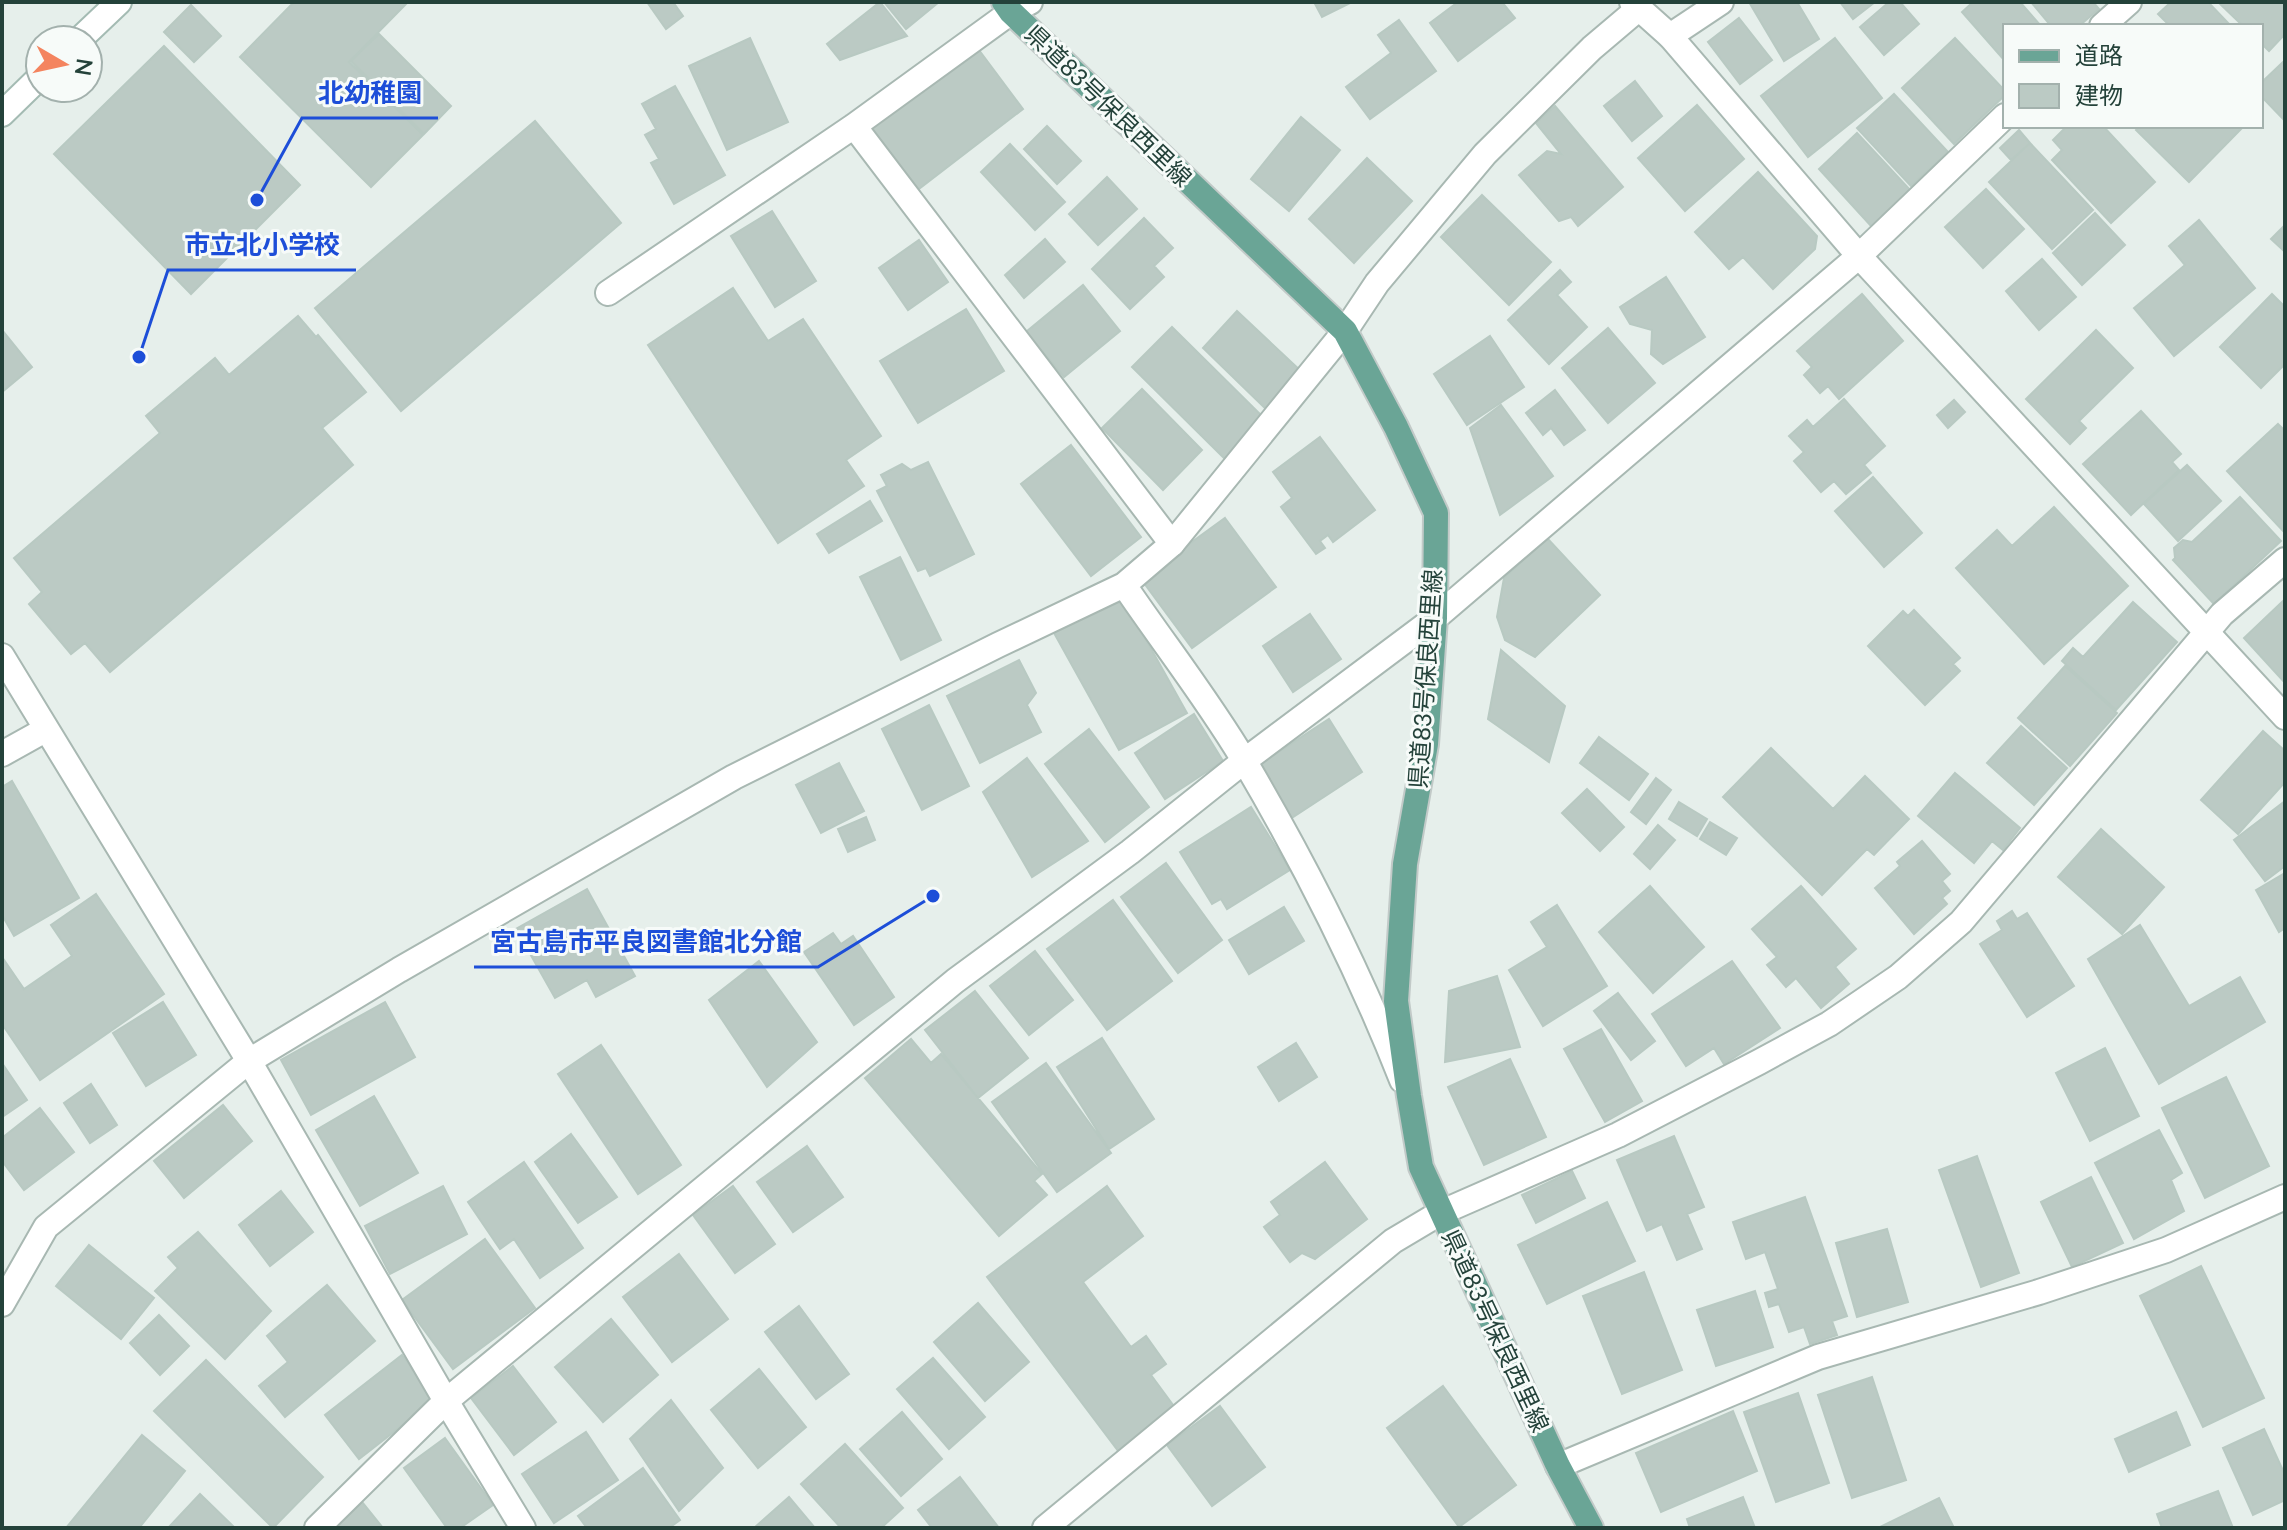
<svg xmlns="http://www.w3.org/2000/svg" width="2287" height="1530" font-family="Lato,'Noto Sans JP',sans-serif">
	<rect width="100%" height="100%" fill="#e6efeb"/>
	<path fill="#bbcac4" stroke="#b8c9c2" stroke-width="2" d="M294 2H408L349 62 423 135 371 187 240 57Z
		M647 2H673L683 16 666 29Z
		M880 2 907 36 840 60 827 44Z
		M884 2H939L906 29Z
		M1314 2H1352L1322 17Z
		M1458 2H1502L1515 18 1458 61 1430 23Z
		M1749 2H1797L1819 39 1784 61Z
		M1840 2H1875L1853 19Z
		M1889 2H1900L1919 24 1884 55 1860 27Z
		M1973 2H2020L2041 26H2005V61L1962 12Z
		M2031 2H2093L2099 9 2079 26H2051Z
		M2171 2H2208L2231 26H2170L2158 14Z
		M2218 2H2285V34L2269 51 2261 43V26H2243Z
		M191 5 221 36 194 62 164 32Z
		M1739 18 1772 60 1740 84 1708 42Z
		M1399 20 1436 71 1370 119 1346 87 1391 53 1378 35Z
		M379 34 451 106 424 134 351 61Z
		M750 38 788 122 727 150 689 66Z
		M1835 38 1882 98 1808 157 1761 96Z
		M1955 38 2005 91V95L1954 144 1902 88Z
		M973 42 1023 109 911 195 861 128Z
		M164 46 300 185 191 294 54 154Z
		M2285 60V121L2261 96V83Z
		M1635 81 1662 116 1632 141 1604 106Z
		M675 86 725 175 674 204 651 163 659 159 645 135 656 129 642 104Z
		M1894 94 1948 152 1911 186 1857 128Z
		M1697 105 1744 159 1685 211 1638 158Z
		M1555 106 1623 187 1578 226 1571 217 1559 221 1519 175 1547 151 1561 154 1536 123Z
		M1301 117 1340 150 1289 211 1251 179Z
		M535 121 621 223 401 411 315 308Z
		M1047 126 1081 161 1057 184 1024 149Z
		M2067 126H2103L2155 182 2111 223 2052 160 2062 150 2053 140Z
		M2140 126H2244L2189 182 2136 130Z
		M2019 130 2030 143 2011 160 2000 148Z
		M1857 133 1911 191 1872 227 1819 169Z
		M2030 143 2093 210 2052 249 1989 182Z
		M1010 144 1065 202 1035 230 981 172Z
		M1367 158 1412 201 1354 263 1309 219Z
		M1758 172 1817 236 1815 249 1773 289 1743 257 1729 269 1695 232Z
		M1107 177 1137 209 1098 245 1069 214Z
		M1986 189 2024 229 1983 268 1945 227Z
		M1482 195 1551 262 1509 305 1441 237Z
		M772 211 816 281 775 307 731 236Z
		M2095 213 2125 245 2082 285 2053 253Z
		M1144 218 1173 248 1154 266 1164 277 1130 309 1092 269Z
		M2199 220 2255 288 2174 356 2134 308 2185 265 2169 246Z
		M2285 225V252L2271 239Z
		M1045 239 1065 262 1024 298 1005 275Z
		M919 240 948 282 908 310 879 268Z
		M2042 259 2076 297 2039 330 2006 291Z
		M1560 270 1571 282 1557 295 1587 327 1549 364 1508 320Z
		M1666 277 1705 337 1663 364 1651 354 1652 330 1630 324 1620 307Z
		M1083 285 1120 331 1064 377 1026 332Z
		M733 288 768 341 803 319 881 436 846 460 864 486 778 543 648 345Z
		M1862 294 1903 341 1839 399 1828 386 1820 393 1804 375 1812 367 1797 351Z
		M2272 294 2285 307V364L2261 388 2220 347Z
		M966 309 1004 371 918 423 880 361Z
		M1237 311 1303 373 1267 410 1203 348Z
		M298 316 316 337 318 335 366 392 322 428 353 465 110 672 85 643 71 654 29 604 42 592 14 558 160 433 146 416 215 358 229 375Z
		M1172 327 1266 420 1226 460 1132 367Z
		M1608 328 1655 383 1608 423 1562 368Z
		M2 330 32 367 2 392Z
		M2096 330 2133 368 2079 421 2086 428 2070 444 2026 399Z
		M1490 336 1524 387 1467 425 1434 374Z
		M1142 389 1202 450 1163 490 1102 428Z
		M1555 390 1585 430 1564 445 1551 428 1543 435 1526 413Z
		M1844 399 1885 446 1864 465 1871 473 1846 494 1834 481 1821 492 1794 461 1804 452 1789 436 1807 420 1813 427Z
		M1954 400 1965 412 1948 428 1937 415Z
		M1501 405 1553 476 1500 515 1470 428Z
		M2141 411 2181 454 2172 462 2179 470 2131 515 2083 464Z
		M2278 424 2285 431 2284 532 2227 471Z
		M1320 437 1375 510 1333 542 1328 535 1320 541 1325 548 1316 554 1281 507 1292 498 1273 472Z
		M1071 445 1141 537 1091 576 1021 484Z
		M928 462 974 554 930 576 926 568 918 571 877 491 887 486 881 475 902 464 911 470Z
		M2187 465 2221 501 2178 541 2144 504Z
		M1873 477 1922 533 1884 567 1835 511Z
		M2240 497 2281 541 2214 604 2173 560 2175 558 2174 548 2183 540 2192 542Z
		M870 501 882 521 829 553 817 534Z
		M2054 507 2128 586 2044 664 1956 568 1997 530 2012 546Z
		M1225 518 1276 587 1192 648 1141 579Z
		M1547 538 1600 595 1535 657 1505 640 1497 617 1504 578Z
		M900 557 941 640 901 660 860 577Z
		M1121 595 1187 713 1119 750 1054 633Z
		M2285 599V683L2244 638Z
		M2133 602 2177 642 2116 710 2062 661 2073 648 2083 657Z
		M1914 610 1960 658 1953 664 1960 671 1925 705 1868 646 1903 611 1908 616Z
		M1310 614 1341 659 1293 692 1263 646Z
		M1501 650 1565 706 1549 762 1488 719Z
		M1019 660 1036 693 1027 705 1041 732 980 763 947 696Z
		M2065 666 2117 713 2070 766 2018 718Z
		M929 705 969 786 922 810 882 729Z
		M1194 714 1223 761 1165 799 1135 753Z
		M1329 719 1362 772 1290 819 1257 766Z
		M2021 726 2067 768 2034 805 1987 763Z
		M1089 729 1149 807 1105 842 1045 764Z
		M2263 731 2285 751V782L2238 834 2201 800Z
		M1599 737 1648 774 1629 800 1580 763Z
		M1771 748 1833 809 1865 776 1909 819 1874 855 1867 849 1822 895 1723 797Z
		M1027 758 1088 841 1032 877 983 792Z
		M839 763 864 811 821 833 796 785Z
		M1955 773 2020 828 2003 850 1992 841 1974 863 1918 816Z
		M1656 778 1671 790 1646 824 1631 812Z
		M12 781 79 898 14 936 2 915V787Z
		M1587 789 1624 827 1600 851 1562 813Z
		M2285 801V866L2265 881 2234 840Z
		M1679 802 1707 819 1697 836 1669 819Z
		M1251 807 1290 870 1227 909 1221 899 1212 904 1180 852Z
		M866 817 875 840 848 852 838 829Z
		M1710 822 1737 838 1726 855 1700 839Z
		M1658 825 1675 840 1650 869 1634 854Z
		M2101 829 2164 887 2122 934 2058 877Z
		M1922 841 1950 874 1942 881 1950 891 1942 898 1947 904 1914 934 1875 888 1900 866 1897 862Z
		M1166 863 1222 940 1178 973 1121 897Z
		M2285 873V928L2279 932 2256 890Z
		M1650 886 1704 947 1653 993 1599 932Z
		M1801 886 1856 949 1835 967 1849 984 1821 1008 1796 978 1786 987 1767 965 1777 957 1752 929Z
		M587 889 635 976 596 997 587 980 555 998 516 929Z
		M96 894 164 994 40 1080 2 1024V957L24 989 72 956 51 925Z
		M1113 900 1172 981 1107 1030 1047 949Z
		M1557 905 1607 986 1543 1026 1509 970 1547 947 1531 922Z
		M1284 907 1304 941 1249 974 1229 940Z
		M2012 911 2017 919 2027 913 2074 986 2027 1017 1980 944 2002 930 1997 921Z
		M2140 925 2189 1006 2240 977 2265 1022 2159 1084 2088 959Z
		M833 933 841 944 853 936 894 997 854 1025 804 952Z
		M1035 951 1073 1000 1029 1035 990 986Z
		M759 961 817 1042 767 1087 709 1000Z
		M1732 961 1780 1028 1724 1064 1714 1048 1686 1066 1652 1014Z
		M1497 976 1520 1047 1445 1062 1449 991Z
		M975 991 1028 1058 978 1098 925 1030Z
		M1618 993 1655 1041 1631 1060 1594 1011Z
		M163 1002 196 1055 146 1086 113 1033Z
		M385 1002 415 1057 311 1115 281 1060Z
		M1601 1029 1642 1101 1605 1122 1564 1049Z
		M1102 1038 1154 1119 1109 1149 1057 1067Z
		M911 1039 931 1063 941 1054 1042 1174 1034 1181 1047 1195 999 1236 865 1078Z
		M1296 1043 1317 1077 1279 1101 1258 1067Z
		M601 1045 681 1165 638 1194 558 1074Z
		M2105 1048 2139 1116 2090 1141 2056 1073Z
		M1510 1059 1546 1137 1484 1165 1448 1087Z
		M2 1063 27 1100 2 1117Z
		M1046 1063 1111 1153 1057 1192 992 1102Z
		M2226 1077 2269 1166 2205 1198 2162 1108Z
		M91 1084 117 1125 90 1143 64 1103Z
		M374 1096 418 1173 360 1206 316 1130Z
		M223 1105 252 1141 184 1198 154 1161Z
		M40 1108 74 1152 24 1190 2 1161V1138Z
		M2159 1130 2182 1173 2171 1180 2184 1211 2134 1239 2095 1163Z
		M571 1134 617 1197 578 1223 535 1162Z
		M1674 1136 1704 1207 1687 1214 1702 1249 1677 1260 1662 1224 1647 1231 1617 1160Z
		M807 1146 843 1197 793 1232 757 1182Z
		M1977 1156 2019 1273 1981 1287 1939 1170Z
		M524 1162 583 1248 540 1278 514 1239 500 1249 468 1202Z
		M1325 1162 1367 1219 1315 1259 1302 1253 1290 1262 1264 1227 1280 1215 1271 1202Z
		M1572 1171 1585 1198 1536 1223 1522 1195Z
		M2091 1177 2123 1243 2072 1267 2041 1202Z
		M443 1186 467 1234 390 1274 365 1226Z
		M733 1186 775 1244 735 1273 693 1215Z
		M1107 1186 1143 1236 1083 1282 1131 1347 1146 1336 1166 1364 1151 1375 1176 1409 1119 1452 987 1277Z
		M281 1191 313 1232 270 1266 239 1225Z
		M1805 1197 1847 1316 1832 1321 1837 1335 1810 1344 1804 1327 1789 1332 1779 1304 1769 1307 1765 1293 1778 1289 1765 1252 1746 1259 1733 1222Z
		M1607 1202 1635 1261 1547 1304 1518 1245Z
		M1887 1229 1908 1302 1857 1317 1836 1243Z
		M198 1232 271 1311 225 1359 155 1291 178 1268 168 1257Z
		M485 1239 535 1308 453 1369 402 1300Z
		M89 1245 154 1298 121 1339 56 1286Z
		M679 1254 728 1319 672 1362 623 1297Z
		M2201 1266 2264 1398 2203 1427 2140 1296Z
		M1644 1272 1682 1370 1622 1394 1583 1296Z
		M327 1285 375 1341 285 1417 259 1386 288 1362 267 1336Z
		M1755 1291 1773 1347 1716 1366 1697 1310Z
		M978 1303 1029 1362 985 1401 934 1342Z
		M799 1306 849 1374 816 1399 765 1332Z
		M159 1315 189 1346 160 1375 130 1343Z
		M611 1319 658 1375 603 1422 555 1367Z
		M402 1355 436 1399 359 1459 325 1415Z
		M933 1358 985 1417 949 1449 897 1389Z
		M206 1360 323 1477 273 1528 154 1411Z
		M513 1366 556 1422 514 1455 471 1398Z
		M759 1369 806 1427 758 1468 711 1410Z
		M1872 1377 1906 1480 1852 1498 1818 1395Z
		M1443 1386 1516 1485 1459 1527 1387 1428Z
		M1798 1393 1829 1483 1776 1502 1744 1412Z
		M671 1400 723 1468 679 1511 630 1439Z
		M1220 1406 1265 1467 1212 1506 1167 1445Z
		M1733 1411 1757 1471 1661 1512 1636 1453Z
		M902 1412 942 1459 901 1496 860 1449Z
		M2176 1412 2190 1445 2129 1472 2115 1439Z
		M2264 1429 2285 1475V1500L2253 1515 2223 1448Z
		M586 1432 618 1480 554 1523 522 1474Z
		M142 1435 185 1471 139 1528H66Z
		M445 1438 493 1505 460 1528H447L404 1468Z
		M845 1444 903 1508 881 1528H841L801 1484Z
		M643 1468 680 1520 669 1528H587L578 1516Z
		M960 1477 999 1528H932L918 1510Z
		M2218 1491 2233 1528H2162L2157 1514Z
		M200 1494 235 1528H168Z
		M789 1497 815 1528H754Z
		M1743 1497 1755 1528H1690L1687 1519Z
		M1939 1498 1954 1528H1878Z
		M362 1502 383 1528H335Z"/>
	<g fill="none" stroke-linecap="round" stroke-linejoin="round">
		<g stroke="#a8b8b2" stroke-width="28">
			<path id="pedestrian" d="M854 126 1172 544
				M608 293 854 126 1011 12"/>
		</g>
		<g stroke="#a8b8b2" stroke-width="28">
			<path id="minor" d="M1011 12 1030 2
				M2102 26 2129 2
				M1670 36 1721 2
				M1124 585C1164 644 1209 701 1245 762 1305 864 1359 971 1402 1080
				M2 754 45 730
				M2 1304 46 1227 249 1061 399 970 734 777 998 645 1124 585 1172 544 1345 331 1377 283 1485 154 1592 48 1638 9
				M446 1401 955 981 1130 852 1244 761 1435 618 1859 256 2005 116
				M1558 1466 1818 1357 2039 1292 2166 1250 2285 1197
				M1045 1528 1393 1241 1440 1213 1618 1135 1759 1062 1829 1024 1898 977 1961 922 2222 614 2285 560"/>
		</g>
		<g stroke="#a8b8b2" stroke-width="28">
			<path id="tertiary" d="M1632 2 1670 36 1859 256 2285 717
				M2 656 249 1061 446 1401 523 1528
				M317 1528 446 1401"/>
		</g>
		<g stroke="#a4bbb3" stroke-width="28">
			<path id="secondary" d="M79 40 119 2
				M2 114 40 77"/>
		</g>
		<g stroke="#c2cac8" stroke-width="28">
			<path id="primary" d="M1004 2 1011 12 1345 331 1396 427 1436 513 1435 618 1426 744 1405 864 1396 1001 1409 1096 1421 1167 1558 1466 1591 1528"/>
		</g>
		<use href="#pedestrian" stroke="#fff" stroke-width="24"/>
		<use href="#minor" stroke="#fff" stroke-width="24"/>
		<use href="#tertiary" stroke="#fff" stroke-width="24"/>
		<use href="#secondary" stroke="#fff" stroke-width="24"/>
		<use href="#primary" stroke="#6aa596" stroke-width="24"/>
	</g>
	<g text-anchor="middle" stroke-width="6" stroke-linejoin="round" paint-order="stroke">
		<g font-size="24" fill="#24423a" stroke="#f7fbf9">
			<text transform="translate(1108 106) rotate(44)" y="8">県道83号保良西里線</text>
			<text transform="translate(1426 679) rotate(-86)" y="8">県道83号保良西里線</text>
			<text transform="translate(1495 1331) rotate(65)" y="8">県道83号保良西里線</text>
		</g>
	</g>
	<path fill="none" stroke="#1d4ed8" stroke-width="3" d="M257 200L302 118H438M139 357L168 270H356M933 896L818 967H474"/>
	<g fill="#1d4ed8" stroke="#f7fbf9" stroke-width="3">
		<circle cx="257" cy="200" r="8"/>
		<circle cx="139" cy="357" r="8"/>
		<circle cx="933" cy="896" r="8"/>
	</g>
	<g font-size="26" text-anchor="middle" font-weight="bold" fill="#1d4ed8" stroke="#f7fbf9" stroke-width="6" stroke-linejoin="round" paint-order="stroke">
		<text x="370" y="102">北幼稚園</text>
		<text x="262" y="254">市立北小学校</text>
		<text x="646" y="951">宮古島市平良図書館北分館</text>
	</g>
	<rect width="2287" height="1530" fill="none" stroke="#24423a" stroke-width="8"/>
	<rect x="2003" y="24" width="260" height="104" fill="#f7fbf9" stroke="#a3b1ad" stroke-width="2"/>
	<rect x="2019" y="50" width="40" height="12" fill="#6aa596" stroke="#a3b1ad" stroke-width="2"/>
	<text x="2075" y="64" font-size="24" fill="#24423a">道路</text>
	<rect x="2019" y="84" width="40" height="24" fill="#bbcac4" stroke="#a3b1ad" stroke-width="2"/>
	<text x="2075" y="104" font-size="24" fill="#24423a">建物</text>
	<g transform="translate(64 64) rotate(99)"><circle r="38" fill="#f7fbf9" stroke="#a3b1ad" stroke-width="2"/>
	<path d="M0-6L14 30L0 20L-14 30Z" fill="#f4845f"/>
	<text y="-12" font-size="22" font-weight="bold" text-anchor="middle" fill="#24423a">N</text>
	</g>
</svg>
